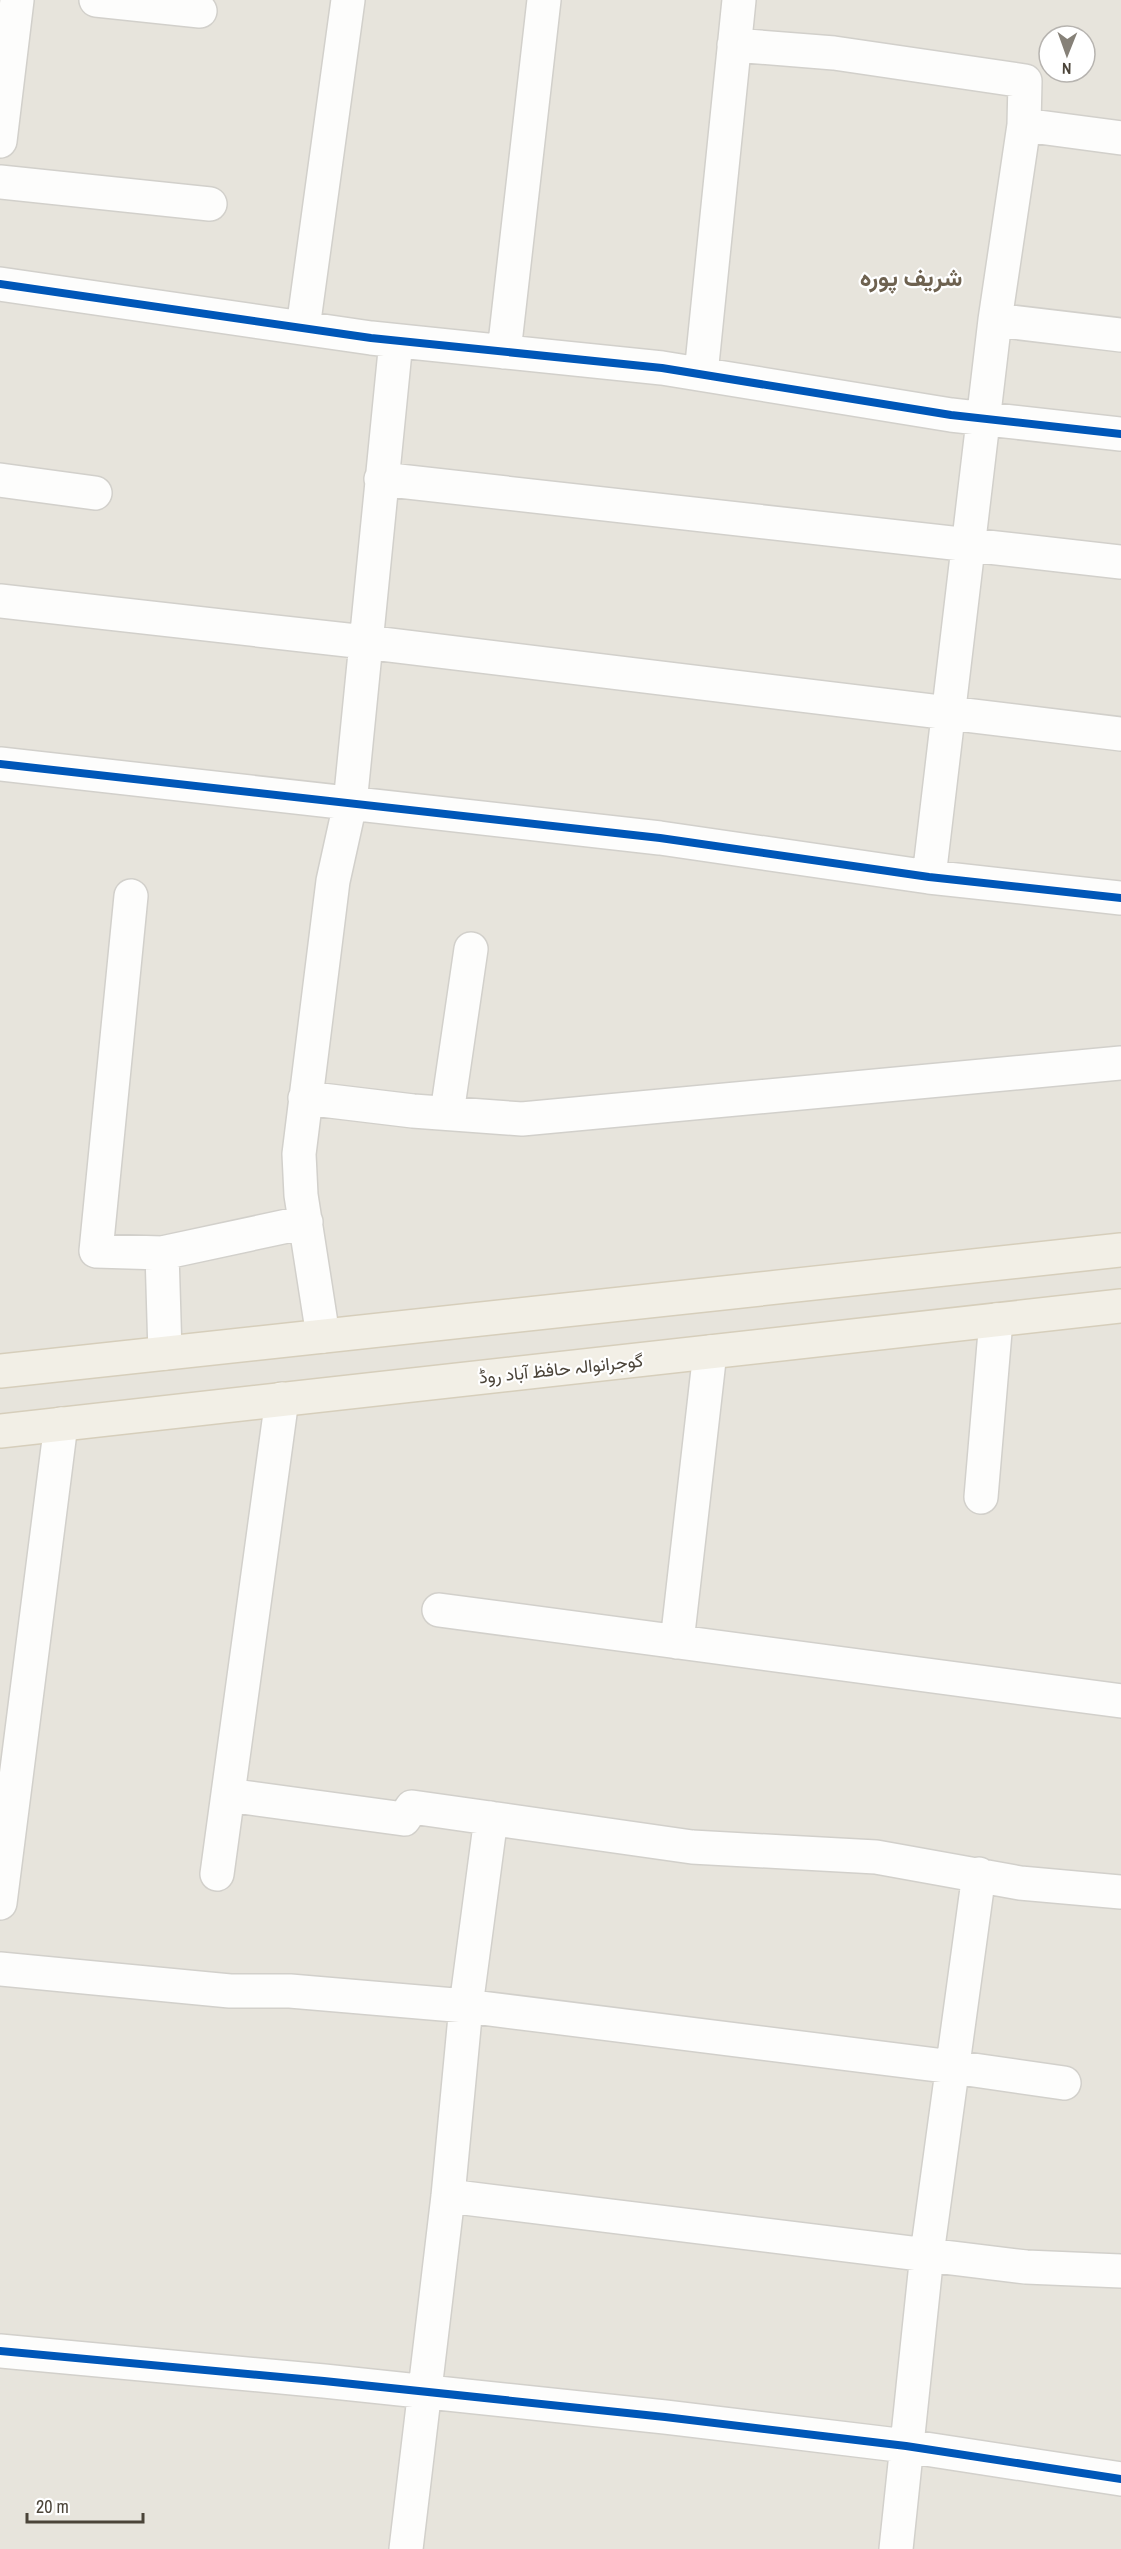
<svg xmlns="http://www.w3.org/2000/svg" width="1121" height="2549" font-family="'Archivo Narrow',Vazirmatn,sans-serif">
	<rect width="100%" height="100%" fill="#f4f2ee"/>
	<path fill="#e7e4dc" fill-rule="evenodd" d="M0 0H1121V2549H0ZM1049 36H1085V72H1049Z"/>
	<g fill="none" stroke-linecap="round" stroke-linejoin="round">
		<g stroke="#d2d0cb" stroke-width="36">
			<path id="street" d="M96 0 200 11
				M734 45 834 53 1025 81 1024 125 995 320 929 877
				M1024 125 1121 138
				M0 141 17 0
				M0 182 210 204
				M0 284 371 338 662 368 951 415 1121 434
				M995 320 1121 335
				M303 328 348 0
				M504 352 544 0
				M701 374 739 0
				M381 479 1121 562
				M0 480 95 493
				M0 601 365 642 1121 734
				M0 764 660 838 929 877 1121 898
				M131 896 96 1251 162 1253 306 1222
				M305 1098 413 1111 522 1119 1121 1063
				M447 1113 471 949
				M162 1253 165 1353
				M323 1336 301 1195 299 1154 333 881 350 804 396 341
				M981 1497 996 1320
				M439 1610 1121 1701
				M677 1642 710 1352
				M228 1795 404 1819 412 1807 692 1847 876 1857 1020 1883 1121 1892
				M217 1874 282 1399
				M0 1903 61 1424
				M0 1969 230 1991H290L466 2006 953 2067 1064 2083
				M448 2196 1026 2267 1121 2271
				M0 2351 324 2381 665 2417 906 2446 1121 2479
				M406 2549 448 2196 466 2006 491 1818
				M896 2549 927 2254 979 1874"/>
		</g>
		<g stroke="#d6cebb" stroke-width="36">
			<path id="primary" d="M0 1371 1121 1250
				M0 1431 1121 1306"/>
		</g>
		<use href="#street" stroke="#fdfdfc" stroke-width="33"/>
		<use href="#primary" stroke="#f2efe6" stroke-width="33"/>
		<g stroke="#fff" stroke-width="11">
			<path id="cycleway" d="M0 284 371 338 662 368 951 415 1121 434
				M0 764 660 838 929 877 1121 898
				M0 2351 324 2381 665 2417 906 2446 1121 2479"/>
		</g>
		<use href="#cycleway" stroke="#0057b8" stroke-width="8"/>
	</g>
	<g text-anchor="middle" stroke-width="4.5" stroke-linejoin="round" paint-order="stroke">
		<g font-size="18" fill="#4b4439" stroke="#fff">
			<text transform="translate(561 1369) rotate(-6)" y="6">گوجرانوالہ حافظ آباد روڈ</text>
		</g>
		<g font-size="24" font-weight="bold" fill="#6e6250" stroke="#fff">
			<text x="911" y="286">شریف پورہ</text>
		</g>
	</g>
	<g transform="translate(1067 54) rotate(181)"><circle r="28" fill="#ffffff" stroke="#b7b4b0" stroke-width="1.5"/>
	<path d="M0-4.5L10 22L0 15L-10 22Z" fill="#868178"/>
	<text y="-9" font-size="16" font-weight="bold" text-anchor="middle" fill="#4b4439">N</text>
	</g>
	<path d="M27 2513v9h116v-9" fill="none" stroke="#4b4439" stroke-width="3"/>
	<text x="36" y="2513" font-size="18" fill="#4b4439" stroke="#ffffff" stroke-width="4.5" paint-order="stroke">20 m</text>
</svg>
